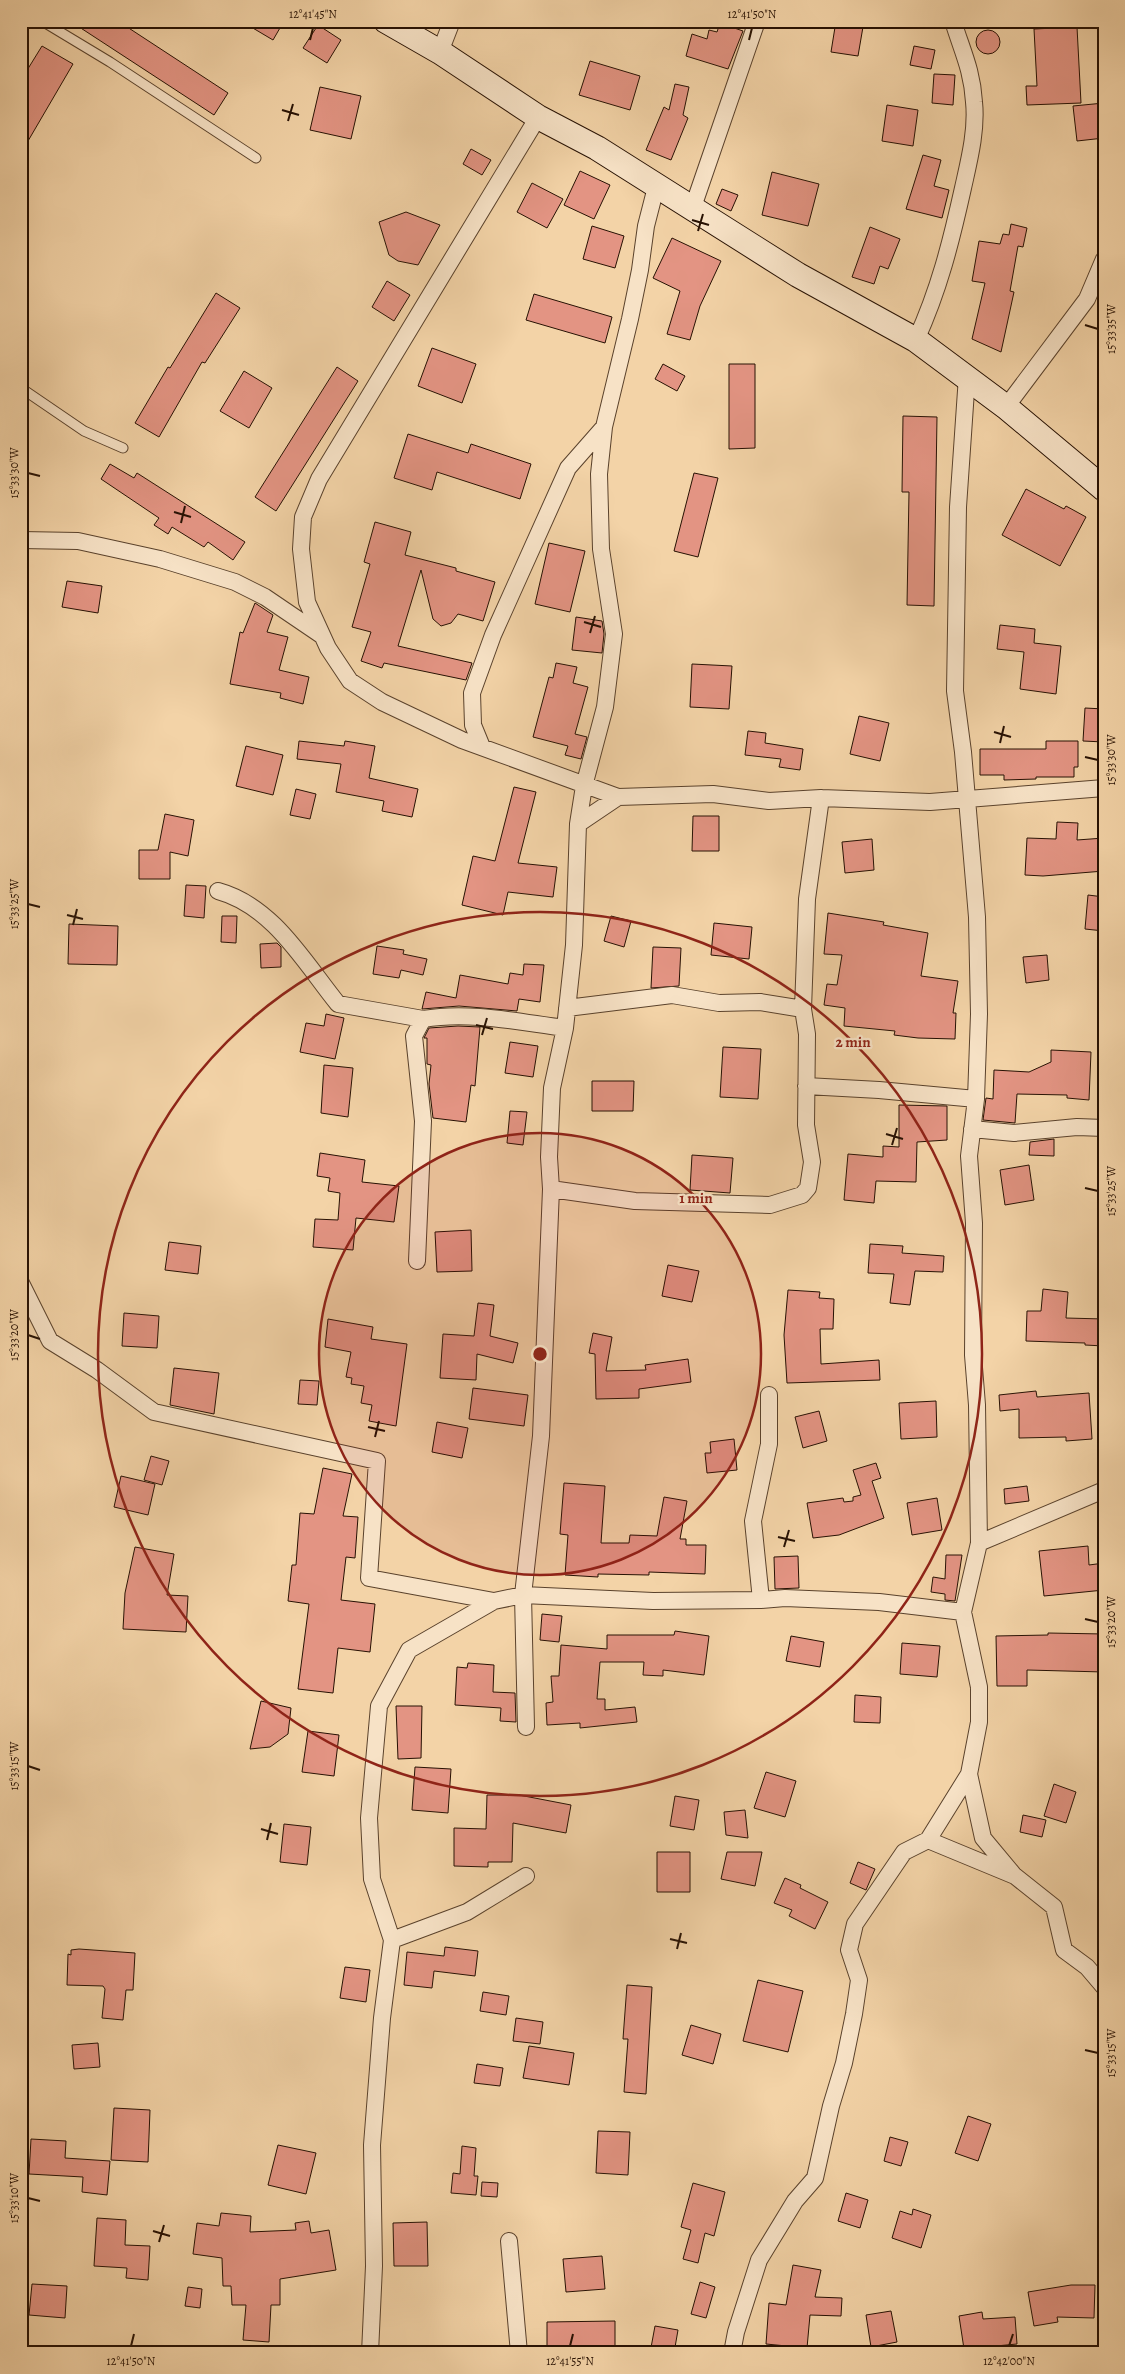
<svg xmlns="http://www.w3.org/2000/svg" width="1125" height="2374" font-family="Alegreya,serif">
	<rect width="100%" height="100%" fill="#f3d3a7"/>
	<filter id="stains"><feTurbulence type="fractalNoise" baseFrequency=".004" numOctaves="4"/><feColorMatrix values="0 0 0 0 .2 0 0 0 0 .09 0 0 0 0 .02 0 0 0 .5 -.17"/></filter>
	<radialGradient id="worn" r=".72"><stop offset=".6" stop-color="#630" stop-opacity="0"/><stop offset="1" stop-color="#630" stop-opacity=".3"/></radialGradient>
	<path fill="#e39483" stroke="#271103" d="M70 21H118L228 93 214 115Z
		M241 21H284L273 40Z
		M836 21H864L858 56 831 52Z
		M720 23 743 31 728 69 686 56 692 34 707 39 709 30 717 32Z
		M318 25 341 40 327 63 303 48Z
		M1077 27 1081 103 1027 105 1026 86H1037L1034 29Z
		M976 42a12 12 0 1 1 24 0a12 12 0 1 1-24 0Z
		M42 46 73 64 21 153V80Z
		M914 46 935 50 931 69 910 65Z
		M590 61 640 76 630 110 579 95Z
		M934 74 955 75 953 105 932 103Z
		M675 84 689 87 683 115 688 118 671 160 646 150 664 107 669 110Z
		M320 87 361 96 351 139 310 130Z
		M1104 103V138L1077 141 1073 106Z
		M887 105 918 110 913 146 882 141Z
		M471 149 491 160 482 175 463 164Z
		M923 155 941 160 934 186 949 190 942 218 906 209Z
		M580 171 610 185 594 219 564 205Z
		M772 172 819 184 808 226 762 215Z
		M532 183 563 199 547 228 517 212Z
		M722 189 738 195 731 211 716 204Z
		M406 212 440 225 418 265 398 261 389 255 379 222Z
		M1011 224 1027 228 1023 247 1018 246 1010 291 1014 292 1001 352 972 339 985 283 972 281 979 241 1000 244 1003 234 1009 235Z
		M592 226 624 236 615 268 583 259Z
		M870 227 900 239 888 269 880 266 874 284 852 277Z
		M672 238 721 261 700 306 690 340 667 334 680 291 653 278Z
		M387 281 410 295 394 321 372 307Z
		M216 293 240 308 205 363 202 362 159 437 135 423 168 367 170 368Z
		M534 294 612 317 605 343 526 320Z
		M432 348 476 364 462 403 418 386Z
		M663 364 685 376 677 391 655 379Z
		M729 364H755V448L729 449Z
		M337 367 358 381 276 511 255 497Z
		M244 371 272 388 249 428 220 411Z
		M903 416 937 417 934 606 907 605 909 492H902Z
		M408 434 468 453 471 444 531 464 520 499 437 472 432 490 394 478Z
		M110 464 134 478 137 473 245 542 233 560 208 542 204 547 172 527 168 534 154 525 159 518 101 479Z
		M694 473 718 478 698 557 674 551Z
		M1026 489 1064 509 1066 506 1086 517 1060 566 1002 535Z
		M375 522 411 532 405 555 456 568V571L495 582 483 621 458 614 451 623 441 626 433 619 421 570 398 646 472 663 466 680 384 663 382 668 361 661 371 632 352 627 370 564 364 562Z
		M549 543 585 551 570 612 535 604Z
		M67 581 102 586 98 613 62 607Z
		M255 603 273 615 267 632 288 637 279 670 309 677 303 704 280 698 281 693 230 684 240 632 243 633Z
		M576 617 602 621 604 634 602 653 572 650Z
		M1000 625 1035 629 1034 643 1061 646 1056 694 1020 689 1024 652 997 649Z
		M556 663 577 667 573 683 588 687 575 734 587 737 581 759 565 755 568 746 533 737 549 677 553 678Z
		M692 664 732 666 729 709 690 707Z
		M1085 708 1104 709V742L1083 741Z
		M859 716 889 723 880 761 850 754Z
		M748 731 766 733 765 743 803 749 800 770 779 767 781 759 745 755Z
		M299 741 344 746 345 741 375 746 369 778 418 789 412 817 382 811 384 801 336 792 341 764 297 759Z
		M1046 741H1078V767H1074V777H1036V779L1004 780V775H980V749H1046Z
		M246 746 283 755 273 795 236 786Z
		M514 787 536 792 518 863 557 867 553 897 508 892 503 915 462 905 473 856 495 861Z
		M296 789 316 794 310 819 290 815Z
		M165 814 194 820 188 856 170 852V879H139V850H158Z
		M693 816H719V851H692Z
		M1057 822 1078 823 1077 840 1104 838V871L1043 876 1025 875 1027 838 1056 839Z
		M872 839 874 870 845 873 842 842Z
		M186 885 206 886 204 918 184 916Z
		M1088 895 1104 897V931L1085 929Z
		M828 913 884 922 883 925 928 933 921 976 958 981 953 1013H956L955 1039 918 1038 894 1035 895 1031 844 1026 845 1008 824 1005 827 984 837 985 842 955 824 954Z
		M222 916H237L236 943 221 942Z
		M611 916 631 921 624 947 604 941Z
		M714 923 752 927 749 959 711 955Z
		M69 924 118 926 117 965 68 964Z
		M277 943 281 947V967L261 968 260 944Z
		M377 946 404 950 403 954 427 959 423 975 401 970 399 978 373 974Z
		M653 947 681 948 679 986 651 988Z
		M1047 955 1049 980 1026 983 1023 957Z
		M524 964 544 965 540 1002 519 999 517 1011 459 1006 422 1009 426 992 456 998 460 975 508 984 510 973 523 975Z
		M326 1014 344 1018 335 1059 300 1052 306 1023 324 1026Z
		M458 1026 480 1027 475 1086 471 1085 466 1122 433 1118 429 1084 431 1065 427 1064V1038H424L429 1028Z
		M510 1042 538 1046 533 1077 505 1073Z
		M723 1047 761 1049 758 1099 720 1097Z
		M1051 1050 1091 1052 1089 1100 1067 1098V1095L1017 1094 1015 1123 983 1120 986 1098 993 1099 994 1070 1029 1072 1051 1062Z
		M324 1065 353 1068 348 1117 321 1113Z
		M592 1081H634L633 1111H592Z
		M899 1105 947 1106V1140L917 1142 916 1182 876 1181 874 1203 844 1200 848 1154 883 1157V1146L899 1147Z
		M510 1111 527 1112 523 1145 507 1143Z
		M1054 1139V1156L1029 1155 1030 1142Z
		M320 1153 365 1160 362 1182 399 1186 394 1222 356 1218 353 1250 313 1247 315 1219 338 1220 340 1193 328 1191 330 1178 317 1176Z
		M692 1155 733 1158 730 1193 690 1190Z
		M1029 1165 1034 1200 1005 1205 1000 1170Z
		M471 1230 472 1271 437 1272 435 1232Z
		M169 1242 201 1246 198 1274 165 1270Z
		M870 1244 903 1246 902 1253 944 1256 943 1272 915 1271 910 1305 890 1303 894 1274 868 1273Z
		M668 1265 699 1271 692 1302 662 1296Z
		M1043 1289 1068 1292 1066 1318 1104 1319V1346L1085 1345V1343L1026 1341 1027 1311H1041Z
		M788 1290 820 1292 819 1298 834 1299 833 1329H820L821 1364 879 1360 880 1380 787 1383 784 1335Z
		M478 1303 494 1305 490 1336 518 1343 513 1363 477 1354 476 1380 440 1378 443 1334 474 1336Z
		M124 1313 159 1316 157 1348 122 1346Z
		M328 1319 373 1327 371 1339 407 1344 396 1426 369 1421 372 1405 361 1403 364 1386 351 1384 352 1378 346 1377 351 1352 325 1347Z
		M593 1333 612 1337 606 1371 646 1370 645 1365 688 1359 691 1382 639 1389V1398L596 1399 595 1354 589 1353Z
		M174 1368 219 1373 214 1414 170 1405Z
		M300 1380 319 1381 317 1405 298 1404Z
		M473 1388 528 1395 524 1426 469 1419Z
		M1036 1391 1037 1397 1089 1393 1092 1439 1066 1441V1437L1019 1438V1409L1000 1411 999 1395Z
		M936 1401 937 1437 901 1439 899 1403Z
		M819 1411 827 1441 803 1448 795 1417Z
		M437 1422 468 1428 462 1458 432 1452Z
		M734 1439 737 1470 707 1473 705 1453H711L710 1442Z
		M151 1456 169 1461 162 1485 144 1480Z
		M876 1463 881 1478 872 1481 884 1518 839 1535 813 1538 807 1503 843 1498 844 1502 853 1501V1497L861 1495 853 1470Z
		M323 1468 352 1474 343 1516 358 1517 355 1558 346 1557 341 1600 375 1604 370 1652 338 1648 333 1693 298 1689 309 1604 288 1601 292 1565H296L300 1513 314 1514Z
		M121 1476 155 1484 148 1515 114 1507Z
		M564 1483 605 1486 601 1543H629L630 1535 657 1536 664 1497 687 1501 680 1539H686V1545H706L705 1574 649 1572V1575L598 1574V1577L565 1575 568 1535 560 1534Z
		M1027 1486 1029 1501 1005 1504 1004 1489Z
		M937 1498 942 1530 912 1535 907 1503Z
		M1088 1546 1089 1565 1104 1563V1590L1044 1596 1039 1551Z
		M135 1547 174 1554 167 1595 188 1596 186 1632 123 1629 125 1593Z
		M946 1555H962L955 1601 945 1600V1594L931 1592 933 1577 945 1579Z
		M798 1556 799 1588 775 1589 774 1557Z
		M542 1614 562 1616 559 1642 540 1640Z
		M675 1631 709 1636 704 1675 663 1670V1676L643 1675 644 1662H600L597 1699H605V1710L635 1707 637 1722 580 1728V1723L547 1725 546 1703 553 1702 551 1676H559L561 1645 607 1649V1635H674Z
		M1048 1633 1104 1634V1672L1027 1670V1686H997L996 1636 1048 1635Z
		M791 1636 824 1642 820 1667 786 1661Z
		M902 1643 940 1646 937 1677 900 1674Z
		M468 1663 494 1665 493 1692 515 1693 516 1722 500 1721 501 1708 455 1705 457 1667 467 1668Z
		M855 1695 881 1697 880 1723 854 1722Z
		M261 1701 291 1708 288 1734 270 1747 250 1749Z
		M396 1706H422L421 1758 398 1759Z
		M308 1731 339 1735 334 1776 302 1772Z
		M415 1767 451 1769 448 1813 412 1810Z
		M766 1772 796 1781 785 1817 754 1808Z
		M1054 1784 1076 1792 1066 1823 1044 1816Z
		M487 1795H519L571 1805 566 1833 513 1823 512 1862H488V1867L454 1866V1828L486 1829Z
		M675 1796 699 1800 694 1830 670 1826Z
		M745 1810 748 1838 726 1835 724 1812Z
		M1023 1815 1046 1820 1042 1837 1020 1832Z
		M284 1824 311 1827 307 1865 280 1862Z
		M657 1852H690V1892H657Z
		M727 1852H762L755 1886 721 1879Z
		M858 1862 875 1869 866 1890 850 1883Z
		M785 1878 801 1885 800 1888 828 1902 815 1929 789 1916 792 1910 774 1903Z
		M445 1947 478 1951 475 1976 434 1971 432 1988 404 1985 407 1952 444 1956Z
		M79 1949 135 1953 133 1990H126L123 2020 102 2018 105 1989 103 1986 67 1985 68 1954 71 1955V1950Z
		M345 1967 370 1970 366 2002 340 1998Z
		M758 1980 803 1991 788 2052 743 2041Z
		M627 1985 652 1987 646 2094 624 2092 628 2039H623Z
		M483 1992 509 1996 506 2015 480 2011Z
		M516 2018 543 2022 540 2044 513 2041Z
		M691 2025 721 2034 713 2064 682 2055Z
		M98 2043 100 2067 74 2069 72 2045Z
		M529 2046 574 2053 569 2085 523 2078Z
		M477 2064 503 2068 500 2086 474 2083Z
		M114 2108 150 2110 148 2162 111 2160Z
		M968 2116 991 2124 978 2161 955 2153Z
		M598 2131 630 2132 628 2175 596 2173Z
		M890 2137 908 2142 901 2166 884 2161Z
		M31 2139 66 2141 65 2158 110 2161 107 2195 82 2192 83 2177 29 2174Z
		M278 2145 316 2153 306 2194 268 2185Z
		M462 2146 476 2148 474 2176H478L476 2195 451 2193 453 2173 460 2174Z
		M482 2182 498 2183 497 2197 481 2196Z
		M693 2183 725 2192 714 2236 705 2233 698 2263 683 2259 691 2230 681 2227Z
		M846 2193 868 2200 860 2228 838 2221Z
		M913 2209 931 2215 921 2248 892 2238 900 2211 912 2215Z
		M221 2213 251 2216 250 2232 296 2230 295 2223 309 2221 311 2233 329 2230 336 2270 280 2279V2305H271L269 2342 243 2340 246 2305H232L231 2286H223L222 2258 193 2254 197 2223 219 2226Z
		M97 2218 126 2220 125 2245 150 2246 148 2280 126 2278 127 2268 94 2266Z
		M427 2222 428 2266H394L393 2223Z
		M602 2256 605 2289 566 2292 563 2259Z
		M793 2265 821 2270 815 2297 842 2298 841 2316 810 2315 807 2348 766 2344 769 2303 786 2305Z
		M700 2282 715 2287 706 2318 691 2314Z
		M32 2284 67 2286 65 2318 29 2315Z
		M1071 2285H1095L1094 2318 1057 2317 1058 2322 1034 2326 1028 2292Z
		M188 2287 202 2289 200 2308 185 2306Z
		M891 2311 897 2342 871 2347 866 2315Z
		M982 2312 983 2319 1015 2317 1017 2344 964 2349 959 2316Z
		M615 2321V2353H547V2322Z
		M655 2326 678 2330 674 2353H650Z"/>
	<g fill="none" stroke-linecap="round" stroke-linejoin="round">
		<g stroke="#5a422c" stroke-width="11">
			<path id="lane" d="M42 21 110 62 256 158
				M21 388 84 431 123 448"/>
		</g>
		<g stroke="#5a422c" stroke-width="18">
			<path id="street" d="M440 52 452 21
				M538 117 319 479 303 517 301 549 307 602 328 648 350 681 382 702 462 740 618 797 713 794 769 801 821 798 930 802 1104 788
				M692 210 757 21
				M916 340C939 290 951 242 963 188 969 161 977 130 974 102 972 69 962 51 953 21
				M967 376 958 507 955 691 963 752 977 917 979 1014 976 1099 969 1156 974 1223 973 1355 977 1405 979 1543
				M1006 407 1087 299 1104 259
				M21 540 78 541 160 559 235 582 265 597 321 635
				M482 747 473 725 472 693 493 635 568 468 604 427
				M578 824 618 797
				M218 891C273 906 304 962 338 1004L423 1019
				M567 1008 672 995 719 1003 760 1002 803 1009
				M806 1086 879 1090 976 1099
				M972 1129 1014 1133 1077 1127 1104 1128
				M551 1189 635 1201 770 1205 802 1195 808 1188 812 1162 806 1125 807 1034 803 1009 807 899 821 798
				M417 1261 423 1121 414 1036 423 1019C470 1011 518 1022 565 1028
				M21 1283 50 1341 97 1370 154 1412 377 1461 369 1578 494 1601 523 1595 653 1601 761 1600 785 1598 879 1602 963 1612 979 1543 1104 1490
				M761 1600 753 1521 769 1444V1395
				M526 1727 523 1595 541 1436 551 1189 549 1157 552 1088 565 1028 574 945 578 824 584 786 605 707 614 634 601 549 599 474 604 427 630 319 640 270 646 226 656 187
				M969 1774 983 1838 1013 1874
				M928 1840 969 1774 979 1722V1687L963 1612
				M392 1940 467 1912 526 1876
				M509 2241 519 2353
				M370 2353 374 2266 372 2145 382 2018 392 1940 372 1879 369 1818 379 1706 409 1650 494 1601
				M732 2353 736 2332 759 2260 795 2201 815 2178 831 2106 844 2063 854 2014 859 1980 849 1950 855 1924 904 1852 928 1840 1015 1876 1054 1907 1064 1950 1087 1967 1104 1987"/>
		</g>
		<g stroke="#271103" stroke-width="26">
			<path id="secondary" d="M386 21 440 52 538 117 597 148 798 275 916 340 1006 407 1104 489"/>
		</g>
		<use href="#lane" stroke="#f7e2c6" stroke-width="9"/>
		<use href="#street" stroke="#f7e2c6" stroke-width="16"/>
		<use href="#secondary" stroke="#f7e2c6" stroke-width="24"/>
	</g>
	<path fill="none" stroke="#271103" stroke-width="2" d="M310 40 313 28M749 40 752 28M282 110 299 115M288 121 293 104M692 220 709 225M698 231 703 214M1085 325 1098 329M28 473 40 476M174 512 191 517M181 523 185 506M584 622 601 627M590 633 595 616M994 732 1011 737M1000 743 1004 726M1085 757 1098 760M28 904 40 907M67 915 83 919M73 925 77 909M476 1025 493 1029M482 1035 487 1018M886 1134 903 1139M892 1145 897 1128M1085 1188 1098 1191M28 1335 40 1339M368 1427 385 1431M375 1437 379 1421M778 1537 795 1541M784 1547 789 1530M1085 1619 1098 1622M28 1766 40 1770M261 1829 278 1834M267 1840 271 1823M670 1939 687 1943M677 1949 681 1933M1085 2050 1098 2053M28 2198 40 2201M153 2231 170 2236M159 2242 164 2225M131 2346 134 2334M570 2346 573 2334M1009 2346 1013 2334"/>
	<circle cx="540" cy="1354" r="221" fill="#8f2418" fill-opacity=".12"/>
	<g fill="none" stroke="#8f2418" stroke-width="2.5">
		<circle cx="540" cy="1354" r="221"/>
		<circle cx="540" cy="1354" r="442"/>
	</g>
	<circle cx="540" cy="1354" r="8" fill="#8f2418" stroke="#f7e2c6" stroke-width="2.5"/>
	<g font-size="15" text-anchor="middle" font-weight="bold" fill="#8f2418" stroke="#f7e2c6" stroke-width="4.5" stroke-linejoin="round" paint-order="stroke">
		<text x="853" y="1047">2 min</text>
		<text x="696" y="1203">1 min</text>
	</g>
	<rect width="1125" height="2374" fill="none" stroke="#f3d3a7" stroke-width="55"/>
	<rect x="28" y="28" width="1070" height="2318" fill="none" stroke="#271103" stroke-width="2"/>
	<g font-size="12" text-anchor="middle" fill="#271103">
		<text x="313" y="18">12°41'45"N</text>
		<text x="752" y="18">12°41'50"N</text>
		<text transform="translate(1111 329) rotate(-90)" y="4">15°33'35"W</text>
		<text transform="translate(14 473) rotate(-90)" y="4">15°33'30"W</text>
		<text transform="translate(1111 760) rotate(-90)" y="4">15°33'30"W</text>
		<text transform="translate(14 904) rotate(-90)" y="4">15°33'25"W</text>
		<text transform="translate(1111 1191) rotate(-90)" y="4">15°33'25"W</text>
		<text transform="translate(14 1335) rotate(-90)" y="4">15°33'20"W</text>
		<text transform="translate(1111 1622) rotate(-90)" y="4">15°33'20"W</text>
		<text transform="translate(14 1766) rotate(-90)" y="4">15°33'15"W</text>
		<text transform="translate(1111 2053) rotate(-90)" y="4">15°33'15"W</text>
		<text transform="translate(14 2198) rotate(-90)" y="4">15°33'10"W</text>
		<text x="131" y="2365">12°41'50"N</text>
		<text x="570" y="2365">12°41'55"N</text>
		<text x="1009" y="2365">12°42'00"N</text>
	</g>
	<rect width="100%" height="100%" filter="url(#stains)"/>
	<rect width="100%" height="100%" fill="url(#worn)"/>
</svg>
